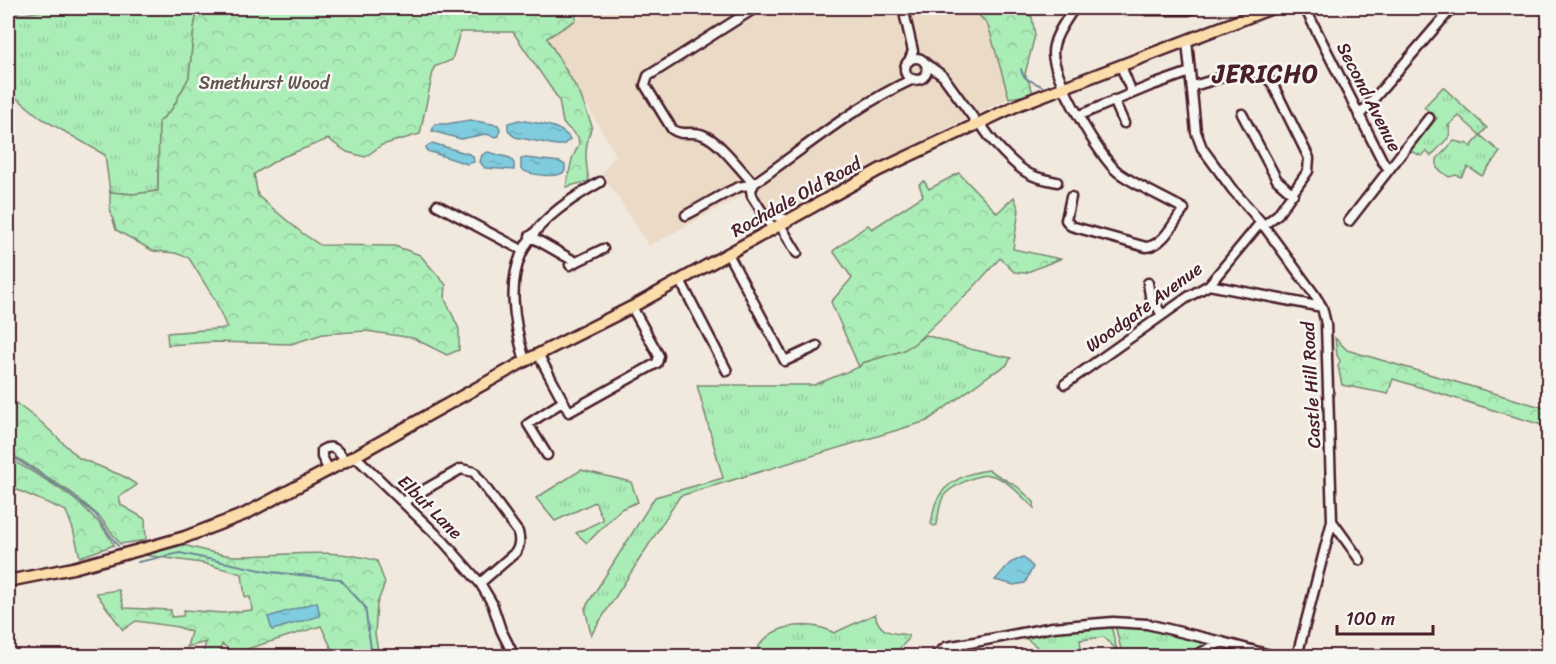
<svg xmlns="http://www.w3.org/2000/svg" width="1556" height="664" font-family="Sriracha,sans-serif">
	<defs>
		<pattern id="grass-tufts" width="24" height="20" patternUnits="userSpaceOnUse" patternTransform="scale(1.5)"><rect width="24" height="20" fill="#abedb7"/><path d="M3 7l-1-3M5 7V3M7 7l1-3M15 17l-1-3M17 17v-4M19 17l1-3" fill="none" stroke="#95cb9e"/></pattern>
		<pattern id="forest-crowns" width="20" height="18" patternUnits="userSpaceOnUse" patternTransform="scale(1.5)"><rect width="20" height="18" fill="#abedb7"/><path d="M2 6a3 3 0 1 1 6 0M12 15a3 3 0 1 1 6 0" fill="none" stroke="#95cb9e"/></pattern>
		<pattern id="water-ripples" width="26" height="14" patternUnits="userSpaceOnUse" patternTransform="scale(1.5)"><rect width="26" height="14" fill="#7fccde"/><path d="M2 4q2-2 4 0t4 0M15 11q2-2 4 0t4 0" fill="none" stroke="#6fafbf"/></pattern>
	</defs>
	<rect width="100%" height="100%" fill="#f1e9de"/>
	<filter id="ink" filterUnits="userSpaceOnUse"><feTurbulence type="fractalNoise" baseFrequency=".0167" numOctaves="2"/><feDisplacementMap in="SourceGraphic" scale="12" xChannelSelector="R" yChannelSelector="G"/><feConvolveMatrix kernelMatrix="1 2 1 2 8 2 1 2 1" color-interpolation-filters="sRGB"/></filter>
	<g filter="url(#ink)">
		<path fill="#ebdac6" d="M596 8H972L988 25 1009 98 866 169 788 214 766 208 755 195H743L649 246 602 173 616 155 547 38Z"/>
		<path fill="url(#grass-tufts)" stroke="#7a8671" stroke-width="1.5" d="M60 8H198L194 28 189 77 172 109 159 122 158 191 133 194 110 192 105 155 41 118 18 99 8 97V12L24 14Z
			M1443 87 1487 128 1480 135 1500 152 1482 176 1468 167 1461 177 1456 175 1449 177 1437 168V159L1454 141 1468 144 1471 147 1480 135 1459 116 1448 126 1450 127 1449 137 1431 156 1426 151 1422 156 1410 151 1437 118 1424 107Z
			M926 335 970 349 1011 358 1006 366 991 374 927 421 680 496 591 635 585 608 655 497 723 478 697 385H814L859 367 862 363C886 356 907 350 926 335Z
			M581 470 631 482 638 502 621 509 587 543 576 533 603 520 595 502 555 521 536 498Z
			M875 614C879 633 891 633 908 635V640C901 646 897 652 890 656H755C762 625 809 618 834 633Z
			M1115 625 1142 626 1213 644 1190 656H1126L1122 653Z
			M1111 626 1117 650 1104 637 1080 640 1082 656H1049L1023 636 1047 630Z"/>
		<path fill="url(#forest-crowns)" stroke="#7a8671" stroke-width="1.5" d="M198 8H576V20L547 38 580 94 592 126C584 147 585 159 589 181L566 187 572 159 579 144 578 137 563 123 559 100 513 32H460L452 60 434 67 420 134 382 145 365 157 347 152 328 139 280 158 254 174 258 196 302 233 320 245 395 246 420 255 446 285 445 299 459 329V350L447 355 413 338 366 331 323 334 291 344 213 342 168 345 167 333 227 328 215 300 189 258 175 253 153 251 116 230 110 209V192L133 194 158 191 159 122 172 109 189 77 194 28Z
			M972 8H1017L1032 17 1035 35 1025 74 1034 94 1009 98 988 25Z
			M959 173 997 213 1014 197 1019 210 1013 249 1060 259 1025 273 1014 272 1000 258 973 288 914 344 902 351 862 363 859 367 831 302 852 278 833 251 868 225 872 229 923 196 919 184 924 181 929 189Z
			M1335 338 1347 350 1548 409V427L1393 379 1388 394 1342 385 1338 366 1340 361 1337 355Z
			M8 397 42 423 79 458 123 476 137 485 119 497 121 505 145 519 146 540 120 544 100 517 72 493 8 452Z
			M8 458C47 480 92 503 114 545L80 557 73 529 66 511 8 486Z
			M989 470 1018 487 1034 502V508C1022 497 1006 477 989 475 977 474 949 487 943 497 939 506 938 515 937 525L934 526 931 524C933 516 933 507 937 500 946 481 969 472 989 470Z
			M183 545C201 549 220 556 238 556 284 556 332 547 377 561L385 583 377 604 375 634 379 656H335L321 626 234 653 222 644 219 656H202L206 642 187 647 191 632 178 627 136 621 123 630 96 593 119 590 124 608 171 610V617L183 616 184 610 223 613 252 610 250 597H245L242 574 202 563 144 555Z"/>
		<path fill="url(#water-ripples)" stroke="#6a8796" stroke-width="1.5" d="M470 120 498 125 500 129 499 136 496 137 486 134 461 139 432 131 435 124H446Z
			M519 120C535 123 561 124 570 139L563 145H556L515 137C509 133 507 130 508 123Z
			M432 143 469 154 473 156 474 162 467 164 427 151 426 147Z
			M488 152 510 158 514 163V170L485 168 480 162 482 155Z
			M526 158 560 162 565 165V171C558 179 529 175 521 169V159Z
			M1023 557 1033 567 1025 583 1014 585 995 580 1010 563Z
			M317 602 320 616 272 630 268 617Z"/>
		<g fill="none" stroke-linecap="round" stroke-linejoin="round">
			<path stroke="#6a8796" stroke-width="2" d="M1021 69C1023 82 1036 81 1044 88
				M8 454 72 495 95 514 118 546
				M138 562 180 553 270 572 340 579 365 607 372 656"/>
			<g stroke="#4a1f2b" stroke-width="13">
				<path id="minor" d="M903 8 913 51 909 61
					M1305 8 1383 162 1389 169
					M1147 10H1188L1194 8
					M1187 41 1196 132 1202 148 1232 189 1261 222 1314 294 1322 307 1326 324 1332 521 1297 656
					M905 69a11 11 0 1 1 22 0a11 11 0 1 1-22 0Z
					M925 63 943 76 977 123
					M1121 66 1132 93
					M1192 86C1218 81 1250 60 1272 83L1309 158 1308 171 1278 214 1263 226
					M1114 100 1124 123
					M1242 114 1277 180 1293 194
					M1080 115 1150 86 1190 72
					M1359 116 1452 8
					M980 122C988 138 1017 170 1034 176 1041 179 1050 180 1057 182
					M754 184C741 171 720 141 703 135 692 130 682 137 672 129L645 85 648 76 755 8
					M754 184 751 190 752 196 773 229
					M1071 197 1066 220 1071 226 1146 247C1163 246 1174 222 1184 209 1163 197 1139 187 1119 173 1100 159 1053 77 1053 53 1053 37 1066 21 1074 8
					M437 205 522 250
					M761 212 789 220
					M686 215C704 206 721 194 739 187 745 185 751 186 756 182 807 146 856 105 913 79
					M1349 221 1429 118
					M780 225 797 253
					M530 236 574 261
					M728 254 785 361 817 346
					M570 265 603 249
					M680 280 727 371
					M1148 283 1150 295 1162 315
					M1209 285 1322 307
					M538 354 569 412 657 363 659 356 632 307
					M525 361C498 268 517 229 600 182
					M1065 384 1188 297 1209 285 1261 222
					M547 455 528 424 562 402
					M355 456 444 542 480 583 492 603 501 630 514 656
					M329 470 322 457V450C334 443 339 452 345 461
					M403 502 461 469 474 472 518 532C520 540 520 545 516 552L480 583
					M1332 521 1360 560
					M935 656 946 647 975 642 1053 627 1113 622 1147 624 1222 642 1274 656
					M1194 656 1222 642"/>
			</g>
			<g stroke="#4a1f2b" stroke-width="15">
				<path id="major" d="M8 581 73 568 150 547 185 537 245 514 355 456 525 361 632 307 879 170 1020 104 1272 8"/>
			</g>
			<use href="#minor" stroke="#f6f6f2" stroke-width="8"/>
			<use href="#major" stroke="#fbddab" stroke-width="10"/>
		</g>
	</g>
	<g text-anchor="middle" stroke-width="5" stroke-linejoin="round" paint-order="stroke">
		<g font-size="18" fill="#62524e" stroke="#f6f6f2">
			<text x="264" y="89">Smethurst Wood</text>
		</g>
		<g font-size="18" fill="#4a1f2b" stroke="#f6f6f2">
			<text transform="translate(1369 97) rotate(63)" y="6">Second Avenue</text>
			<text transform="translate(796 197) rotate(-29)" y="6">Rochdale Old Road</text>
			<text transform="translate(1144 307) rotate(-36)" y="6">Woodgate Avenue</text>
			<text transform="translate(1311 385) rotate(-93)" y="6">Castle Hill Road</text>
			<text transform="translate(430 507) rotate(45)" y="6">Elbut Lane</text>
		</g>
		<g font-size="24" font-weight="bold" letter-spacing="1.5" fill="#4a1f2b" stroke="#f6f6f2">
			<text x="1266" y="82">JERICHO</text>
		</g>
	</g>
	<rect width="1556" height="664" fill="none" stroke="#f6f6f2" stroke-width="30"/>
	<rect x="15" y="15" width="1526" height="634" fill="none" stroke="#4a1f2b" stroke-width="2" filter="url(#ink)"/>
	<path d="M1337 625v9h96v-9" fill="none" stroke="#4a1f2b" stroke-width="3"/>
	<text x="1346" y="625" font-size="18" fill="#4a1f2b" stroke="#f6f6f2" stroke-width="4.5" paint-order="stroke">100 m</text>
</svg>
